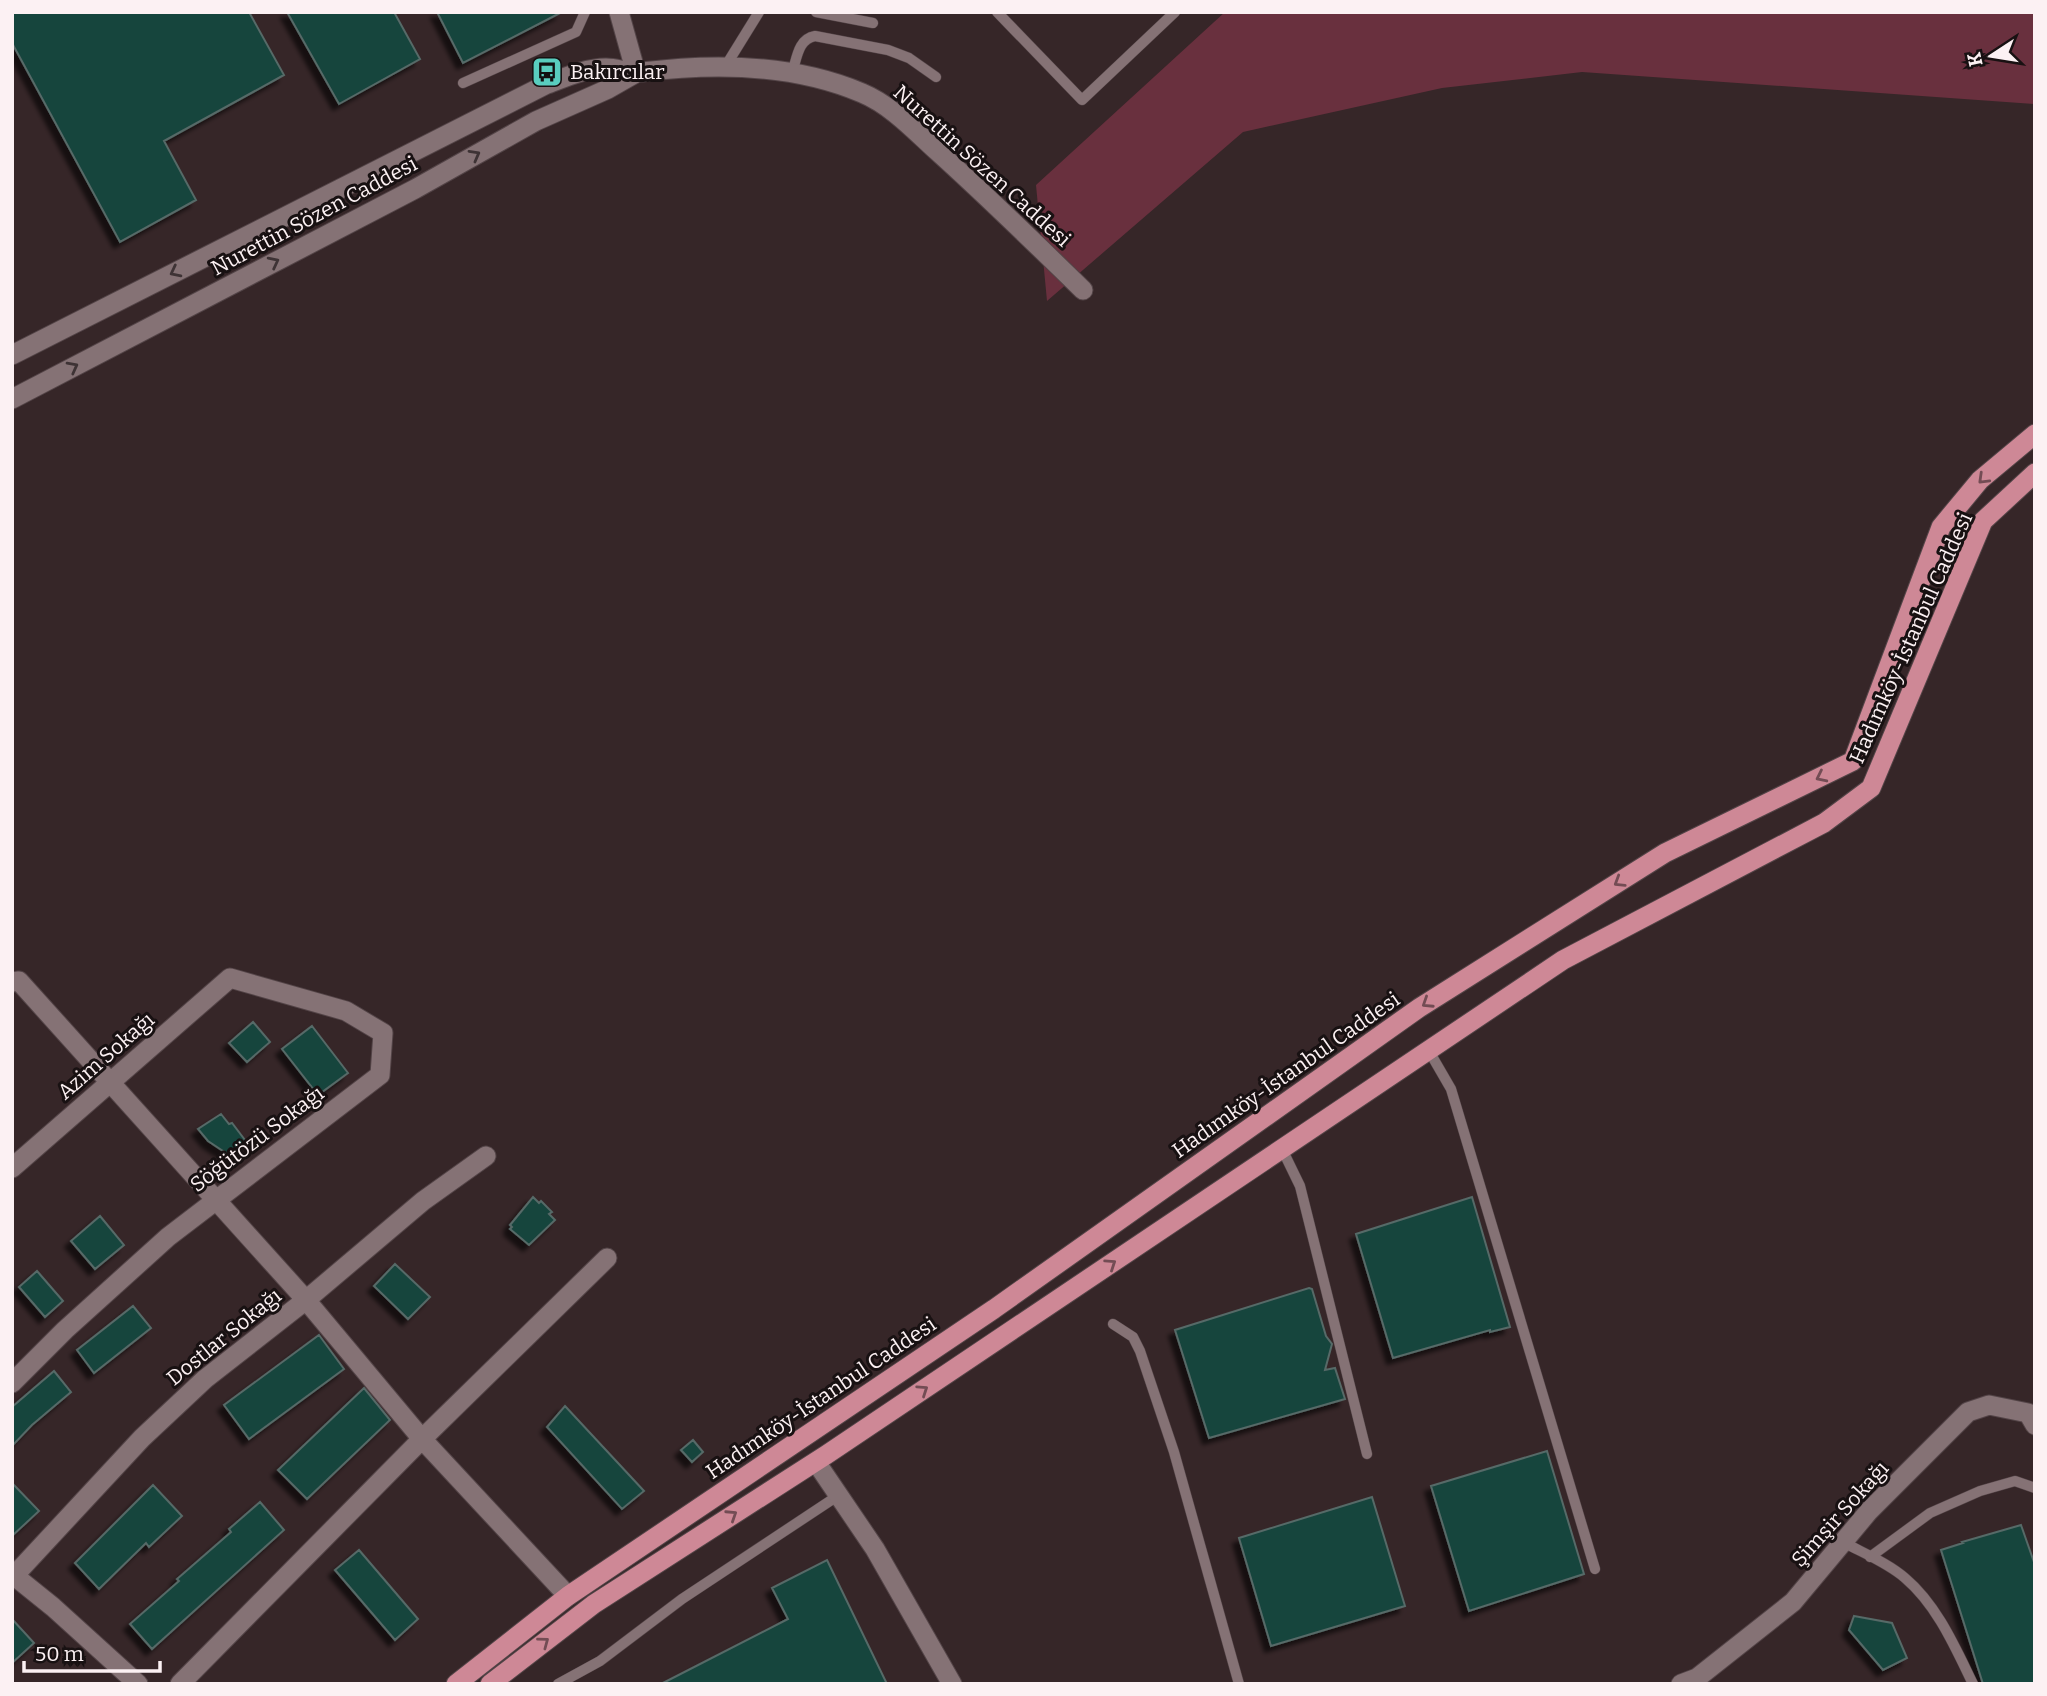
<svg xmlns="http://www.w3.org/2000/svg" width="2047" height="1696" font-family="Bitter,serif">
	<defs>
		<filter id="shadow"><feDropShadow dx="-6" dy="6" stdDeviation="2" flood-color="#0009"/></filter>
	</defs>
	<rect width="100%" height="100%" fill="#362628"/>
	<path fill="#69303e" d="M1225 12H2035V104L1582 72 1442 88 1243 132 1047 301 1036 185Z"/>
	<path fill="#18443e" stroke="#566a67" stroke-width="2" filter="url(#shadow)" d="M12 12H249L284 75 164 141 196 200 120 242 12 43Z
		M287 12H394L420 59 339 104Z
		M437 12H562L463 63Z
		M253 1022 270 1042 247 1062 229 1043Z
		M312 1026 348 1073 318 1095 282 1049Z
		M221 1114 229 1124 232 1123 248 1144 232 1157 208 1141 198 1129Z
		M533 1197 539 1203 541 1201 552 1212 549 1214 555 1220 529 1245 510 1229 512 1227 510 1225Z
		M1472 1197 1510 1327 1490 1332V1330L1393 1358 1356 1234Z
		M100 1216 124 1245 95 1269 71 1241Z
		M395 1264 430 1297 408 1319 374 1286Z
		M37 1271 63 1301 45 1317 19 1287Z
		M1309 1288 1312 1289 1326 1336 1332 1344 1325 1370 1335 1368 1345 1399 1209 1438 1175 1330Z
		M133 1306 151 1328 94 1373 77 1350Z
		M319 1335 344 1369 249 1439 224 1405Z
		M54 1371 71 1392 32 1425 12 1446V1407Z
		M364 1388 390 1420 307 1499 278 1470Z
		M565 1406 644 1491 622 1509 547 1427Z
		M693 1440 703 1452 692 1462 681 1450Z
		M1547 1451 1584 1574 1469 1611 1431 1486Z
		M12 1483 39 1511 12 1536Z
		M153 1485 182 1516 149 1547 146 1543 99 1589 75 1563Z
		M1372 1497 1405 1606 1271 1646 1239 1538Z
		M260 1502 284 1530 152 1649 130 1624 179 1581 177 1579 231 1532 229 1529Z
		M2021 1525 2035 1565V1684H1983L1941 1550 1963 1543 1962 1542Z
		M359 1550 418 1619 395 1640 335 1570Z
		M827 1560 887 1684H661L788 1619 772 1588Z
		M1854 1616 1892 1623 1907 1658 1883 1670 1849 1630Z
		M12 1619 34 1643 12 1663Z"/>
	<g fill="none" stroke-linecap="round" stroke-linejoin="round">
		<g stroke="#534447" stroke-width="11">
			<path id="service" d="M816 12 873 23
				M997 12 1082 100 1175 12
				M725 67 759 12
				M792 73C797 58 798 39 815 36L888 50 909 58 936 77
				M463 83 576 32 585 12
				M1429 1051 1451 1089 1595 1569
				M1282 1149 1300 1186 1367 1454
				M1113 1324 1133 1337 1140 1351 1174 1452 1239 1684
				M1843 1542C1863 1553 1888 1563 1905 1578 1937 1605 1955 1647 1973 1684
				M1870 1557 1930 1513 1980 1491 2015 1481 2035 1488
				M558 1684 600 1661 682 1599 839 1495"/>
		</g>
		<g stroke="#534447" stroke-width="21">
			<path id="minor" d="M619 12 636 73
				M12 982 19 981 306 1300 422 1439 568 1596
				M12 1168 230 978 346 1011 383 1033 380 1075 168 1237 65 1330 12 1383
				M816 1462 875 1549 952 1684
				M12 1574 53 1607 138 1684
				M12 1578 142 1438 205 1379 306 1300 423 1201 486 1156
				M180 1684 422 1439 607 1258"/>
		</g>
		<g stroke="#534447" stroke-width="21">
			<path id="tertiary" d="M12 355 545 85C564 78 585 68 606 68 618 68 630 74 642 72 714 63 794 64 862 93 891 105 915 131 937 151 987 196 1035 243 1083 290
				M12 399 415 189 536 121 608 89 636 73
				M1681 1684 1697 1678 1793 1602 1869 1511 1968 1412 1989 1405 2028 1413 2035 1425"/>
		</g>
		<g stroke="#534447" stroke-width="21">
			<path id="primary" d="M456 1684 568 1596 994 1309 1419 1008 1665 853 1853 761 1941 527 1980 480 2035 434
				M490 1684 594 1604 826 1455 1563 960 1824 823 1871 788 1983 521 2035 473"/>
		</g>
		<use href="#service" stroke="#857275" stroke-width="10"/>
		<use href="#minor" stroke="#857275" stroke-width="19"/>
		<use href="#tertiary" stroke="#857275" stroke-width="19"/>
		<use href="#primary" stroke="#ce8896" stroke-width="19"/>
	</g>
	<defs><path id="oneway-chevron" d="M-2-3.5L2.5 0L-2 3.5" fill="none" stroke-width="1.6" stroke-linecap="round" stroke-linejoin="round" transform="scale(1.75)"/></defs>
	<g stroke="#3e3335">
		<use href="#oneway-chevron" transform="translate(475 155) rotate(-29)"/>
		<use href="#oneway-chevron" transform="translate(274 262) rotate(-27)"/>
		<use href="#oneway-chevron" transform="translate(175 272) rotate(153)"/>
		<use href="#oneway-chevron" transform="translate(73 367) rotate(-28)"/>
	</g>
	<g stroke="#734c54">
		<use href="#oneway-chevron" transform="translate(1983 479) rotate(136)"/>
		<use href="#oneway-chevron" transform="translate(1821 777) rotate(154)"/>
		<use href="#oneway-chevron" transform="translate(1619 882) rotate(148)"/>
		<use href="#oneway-chevron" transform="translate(1427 1003) rotate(147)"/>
		<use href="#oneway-chevron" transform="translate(1111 1264) rotate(-34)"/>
		<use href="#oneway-chevron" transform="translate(923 1390) rotate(-34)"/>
		<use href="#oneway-chevron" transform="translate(732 1515) rotate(-33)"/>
		<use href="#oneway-chevron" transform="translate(544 1642) rotate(-37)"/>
	</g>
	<defs>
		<g id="bus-square" transform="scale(1.575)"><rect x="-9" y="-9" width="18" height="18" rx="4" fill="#59cebf" stroke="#181112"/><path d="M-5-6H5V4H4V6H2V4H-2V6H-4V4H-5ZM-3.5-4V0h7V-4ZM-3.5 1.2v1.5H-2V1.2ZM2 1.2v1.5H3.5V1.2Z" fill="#111"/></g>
	</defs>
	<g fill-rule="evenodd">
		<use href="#bus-square" x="547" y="72"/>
	</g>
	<g text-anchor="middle" stroke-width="6" stroke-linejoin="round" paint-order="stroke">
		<g font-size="21" fill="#fcf1f3" stroke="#181112" text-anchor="start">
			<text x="570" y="79">Bakırcılar</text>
		</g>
		<g font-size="21" fill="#fcf1f3" stroke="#181112">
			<text transform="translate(982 166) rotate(42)" y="7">Nurettin Sözen Caddesi</text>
			<text transform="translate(314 216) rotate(-28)" y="7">Nurettin Sözen Caddesi</text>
			<text transform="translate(1911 638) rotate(-66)" y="7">Hadımköy-İstanbul Caddesi</text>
			<text transform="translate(106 1056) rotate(-41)" y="7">Azim Sokağı</text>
			<text transform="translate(1286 1075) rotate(-35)" y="7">Hadımköy-İstanbul Caddesi</text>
			<text transform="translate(257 1139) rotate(-37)" y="7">Söğütözü Sokağı</text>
			<text transform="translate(224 1337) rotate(-39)" y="7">Dostlar Sokağı</text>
			<text transform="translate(821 1398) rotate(-34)" y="7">Hadımköy-İstanbul Caddesi</text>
			<text transform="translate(1840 1514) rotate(-48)" y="7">Şimşir Sokağı</text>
		</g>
	</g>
	<rect width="2047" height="1696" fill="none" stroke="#fcf1f3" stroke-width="28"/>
	<g transform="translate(1991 56) rotate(258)" stroke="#181112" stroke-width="5" paint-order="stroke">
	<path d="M0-5L12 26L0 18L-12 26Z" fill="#fcf1f3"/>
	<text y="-10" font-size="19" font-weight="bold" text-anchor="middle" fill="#fcf1f3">K</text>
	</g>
	<path d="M24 1661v10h136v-10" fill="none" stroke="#fcf1f3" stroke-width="3.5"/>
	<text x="35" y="1661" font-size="21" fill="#fcf1f3" stroke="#181112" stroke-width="5" paint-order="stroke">50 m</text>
</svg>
